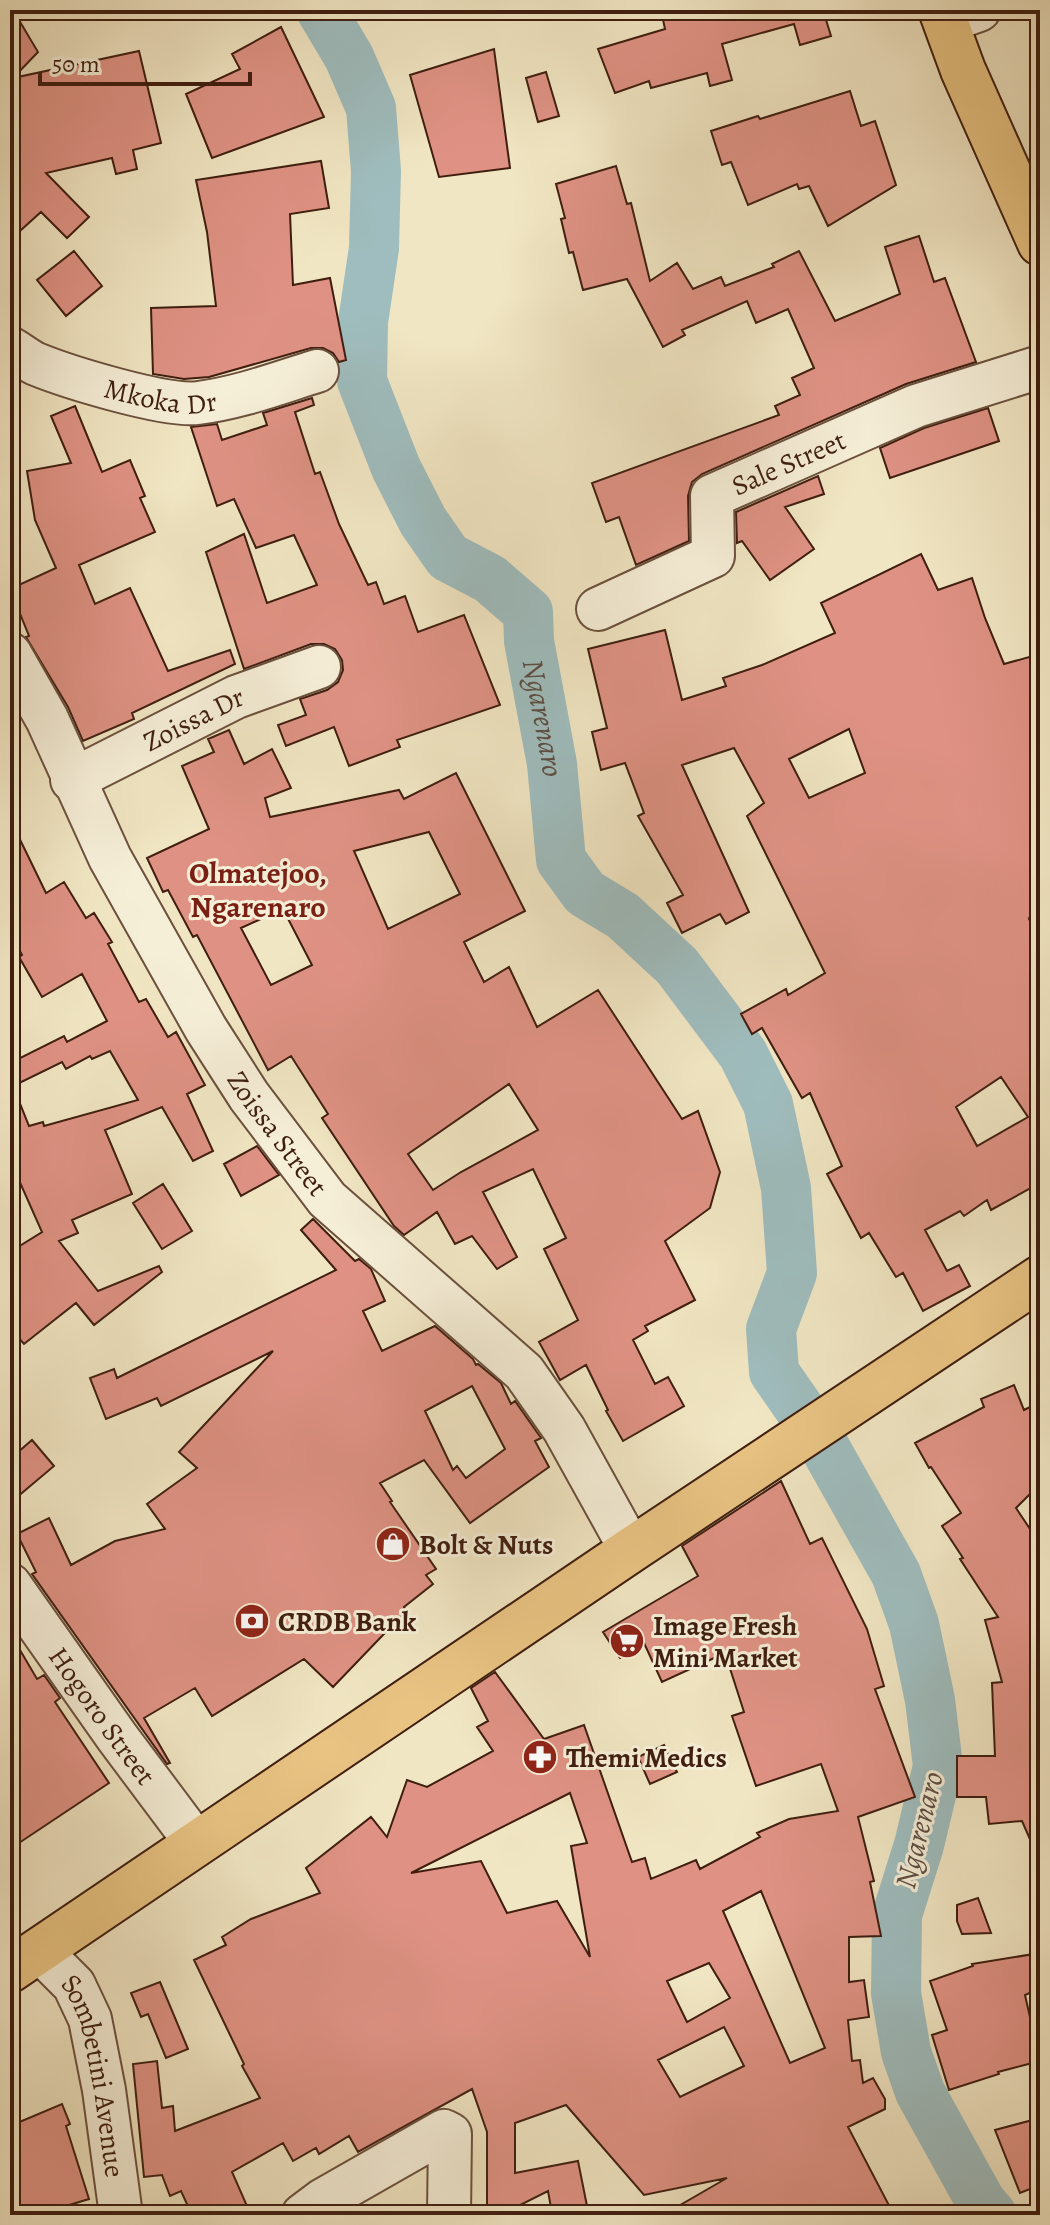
<svg xmlns="http://www.w3.org/2000/svg" width="1050" height="2225" font-family="Alegreya,serif">
	<rect width="100%" height="100%" fill="#f1e6c3"/>
	<filter id="stains"><feTurbulence type="fractalNoise" baseFrequency=".0025" numOctaves="4"/><feColorMatrix values="0 0 0 0 .2 0 0 0 0 .09 0 0 0 0 .02 0 0 0 .5 -.17"/></filter>
	<radialGradient id="worn" r=".72"><stop offset=".6" stop-color="#630" stop-opacity="0"/><stop offset="1" stop-color="#630" stop-opacity=".3"/></radialGradient>
	<g fill="none" stroke-linecap="round" stroke-linejoin="round">
		<g stroke="#9fbdbe" stroke-width="50">
			<path id="s1" d="M321 10 349 57 371 108 376 171 374 248 363 322 362 381 396 468 423 521 448 557 490 579 528 612 529 641 552 764 561 860 585 893 623 916 677 966 743 1054 768 1104 786 1188 792 1273 771 1329 774 1372 799 1408"/>
			<path d="M824 1446 896 1574 914 1624 930 1700 938 1766 919 1845 897 1915 896 1993 906 2052 920 2092 981 2202 992 2215"/>
		</g>
	</g>
	<path fill="#df9284" stroke="#3f1e10" stroke-width="2" fill-rule="evenodd" d="M10 10H13L38 52 13 78 139 51 161 143 133 150 137 169 116 174 112 158 46 173 89 217 67 238 41 212 10 240Z
		M661 10H823L831 36 800 45 794 24 722 44 732 80 710 86 707 73 651 88 649 81 615 93 598 49 665 29Z
		M281 27 324 117 212 158 186 94 240 69 232 54Z
		M494 49 510 168 439 177 410 75Z
		M546 72 559 116 538 122 526 78Z
		M850 91 861 126 875 121 896 185 828 226 809 186 799 189 797 184 748 205 731 162 722 165 711 131 758 116 760 119Z
		M321 161 329 208 290 214 293 285 330 278 346 360 339 362 333 353 323 348H311L209 377 184 379 153 374 151 308 216 306 207 232 196 180Z
		M616 166 627 204 631 203 650 281 677 263 693 289 721 277 725 286 774 267 772 264 799 251 835 321 900 294 885 247 919 236 934 282 945 278 976 362 906 384 702 474 692 482 688 496 689 541 636 565 619 517 606 522 592 483 779 415 775 406 800 395 792 378 814 368 788 309 756 323 747 301 682 330 685 335 663 347 627 279 583 290 573 252 569 253 561 219 565 218 556 184Z
		M74 251 102 286 66 316 37 280Z
		M312 398 314 405 295 412 315 474 320 472 339 524 368 585 376 582 384 604 405 596 418 632 464 615 500 705 397 740 400 747 349 766 334 727 286 746 278 725 306 715 300 699 327 690 338 682 343 670 342 660 335 649 324 644H311L244 669 206 552 244 534 267 603 317 585 294 535 256 548 234 499 217 506 191 427 217 424 222 440 267 425 263 413Z
		M75 406 102 472 130 460 145 496 140 498 155 532 79 565 95 604 130 588 168 671 230 650 235 664 132 713 134 719 83 741 68 707 26 637 29 636 10 589 56 568 35 520 27 471 71 463 51 416Z
		M988 408 999 441 890 478 880 448 924 428Z
		M818 476 824 494 785 507 814 549 770 580 742 541 737 543 736 512Z
		M921 554 938 590 972 578 985 618 1004 664 1040 654V887L1029 919 1040 938V1183L991 1210 987 1200 964 1216 960 1211 925 1230 947 1271 959 1265 970 1286 923 1311 903 1273 896 1277 869 1233 861 1238 827 1174 842 1166 810 1093 802 1098 762 1028 752 1034 741 1014 786 989 788 995 825 973 747 816 764 803 734 748 682 765 749 912 726 924 720 914 682 933 667 903 683 895 638 816 644 813 625 763 601 770 592 732 607 728 588 649 665 630 682 700 726 686 723 678 762 665 835 633 821 603ZM849 729 865 773 809 798 789 759ZM1001 1077 1028 1117 977 1146 956 1107Z
		M229 730 244 764 272 749 291 788 265 798 270 817 399 790 404 799 456 773 525 911 464 942 484 982 509 967 537 1027 598 990 682 1119 698 1111 720 1172 710 1208 665 1241 695 1300 645 1326 648 1331 633 1340 655 1384 668 1377 684 1406 623 1441 606 1411 608 1410 586 1365 560 1380 539 1342 578 1320 544 1249 566 1238 533 1169 483 1192 517 1257 497 1269 472 1236 455 1244 437 1212 404 1235 394 1226 322 1118 328 1114 291 1056 268 1070 197 935 193 937 168 890 163 892 147 858 209 829 182 766 214 752 208 739ZM429 832 460 894 388 929 354 851ZM283 909 312 965 271 985 241 928ZM509 1084 538 1130 461 1172 433 1190 408 1154Z
		M10 819 46 893 64 882 86 918 94 913 112 942 108 944 139 1002 146 999 168 1037 176 1032 205 1085 187 1094 213 1151 193 1161 162 1107 105 1130 132 1194 72 1220 78 1233 59 1241 98 1291 159 1266 162 1272 94 1325 76 1303 24 1344 10 1328V1252L42 1232 18 1178 10 1183V1063L64 1036 67 1042 107 1021 82 974 42 997 19 957 22 955 10 933ZM110 1051 138 1100 44 1126 43 1122 29 1126 13 1086 62 1062 66 1069 90 1056 92 1059Z
		M257 1146 279 1175 241 1196 224 1164Z
		M163 1184 192 1231 162 1249 133 1203Z
		M313 1219 355 1261 359 1259 371 1269 385 1301 363 1311 382 1351 435 1326 473 1359 476 1365 478 1364 501 1383 511 1404 515 1401 541 1438 535 1441 549 1467 470 1523 424 1460 380 1483 392 1501 390 1502 436 1569 426 1575 433 1584 404 1607 406 1611 333 1687 304 1659 212 1716 195 1688 144 1718 170 1763 167 1764 32 1574 36 1572 17 1534 49 1518 71 1565 115 1541 165 1529 147 1504 197 1468 179 1452 273 1351 161 1406 157 1398 106 1419 90 1378 114 1369 117 1378 336 1270 301 1230ZM472 1386 505 1449 466 1478 457 1466 453 1470 425 1411Z
		M1014 1385 1024 1410 1040 1402V1484L1016 1508 1040 1544V1862L1022 1821 989 1824 986 1797H957V1756H995L992 1683 1002 1682 985 1620 998 1617 960 1559 963 1558 942 1526 961 1513 931 1467 929 1468 915 1443 984 1407 981 1399Z
		M32 1440 54 1466 10 1503V1459Z
		M781 1481 810 1544 822 1538 867 1629 884 1686 875 1689 915 1797 858 1817 874 1881 870 1882 881 1936 849 1937V1982L864 1980 869 2017 848 2020 852 2061 860 2060 863 2083 873 2078 885 2099V2109L848 2127 894 2215H663L727 2178 644 2195 566 2105 515 2123V2173L578 2161 587 2206 552 2213 548 2191 508 2211V2215H487V2132L472 2089 358 2152 349 2136 319 2154 316 2148 293 2161 283 2143 232 2172 247 2206 227 2215H192L181 2191 170 2196 162 2175 144 2177 133 2064 157 2061 162 2108 173 2106 175 2131 260 2098 242 2066 244 2064 194 1960 226 1945 222 1937 251 1919 320 1893 306 1868 371 1817 387 1837 407 1780 427 1787 493 1751 477 1727 488 1721 471 1688 495 1672 544 1739 584 1725 632 1862 645 1858 651 1879 696 1860 700 1869 760 1837 757 1833 789 1819 838 1811 821 1764 756 1786 732 1716 744 1712 725 1653 662 1682 644 1643 620 1658 603 1632 698 1576 682 1546ZM570 1793 587 1843 571 1846 590 1957 557 1901 507 1913 481 1861 411 1873ZM761 1891 825 2048 790 2063 723 1911ZM709 1963 730 1998 687 2022 667 1981ZM724 2027 744 2066 680 2097 658 2060Z
		M10 1633 37 1679 44 1675 60 1698 55 1702 109 1783 10 1849Z
		M664 1745 677 1772 650 1784 638 1757Z
		M978 1898 991 1933 962 1934 957 1921V1905Z
		M1040 1953V1988L1025 1995 1040 2061 998 2072 999 2074 949 2090 932 2035 947 2030 930 1981 973 1966 972 1964Z
		M160 1982 188 2049 166 2058 148 2014 141 2017 131 1993Z
		M62 2104 70 2124 66 2126 89 2199 36 2215H10V2126Z
		M1040 2118V2185L1020 2193 995 2130Z"/>
	<g fill="none" stroke-linecap="round" stroke-linejoin="round">
		<g stroke="#6c503d" stroke-width="46">
			<g id="minor">
				<path d="M945 22 979 10"/>
				<path id="s2" d="M10 348C19 353 27 360 36 364 68 377 165 407 198 403 239 398 278 383 317 371"/>
				<path id="s3" d="M598 609 713 556 712 496 916 406 1040 367"/>
				<path id="s4" d="M10 654 47 719 110 858 206 1029 249 1096 327 1199 524 1372 564 1429 631 1550"/>
				<path id="s5" d="M72 780 236 697 319 667"/>
				<path id="s6" d="M10 1585 117 1737 197 1844"/>
				<path id="s7" d="M40 1951 74 1985 90 2019 104 2090 121 2215"/>
				<path d="M303 2215 323 2200 444 2131 450 2134 449 2215"/>
			</g>
		</g>
		<g stroke="#3f1e10" stroke-width="48">
			<path id="highway" d="M941 10 963 70 1040 243
				M10 1970 631 1550 1040 1278"/>
		</g>
		<use href="#minor" stroke="#f6efd8" stroke-width="42"/>
		<use href="#highway" stroke="#e8c382" stroke-width="44"/>
	</g>
	<defs>
		<g id="shop-disc" transform="scale(1.8)"><circle r="9.5" fill="#8f2418" stroke="#f6efd8"/><path d="M-5-2.5h2.3a2.7 3.5 0 0 1 5.4 0H5L5.5 6h-11ZM-1.5-2.5h3a1.5 2.3 0 0 0-3 0Z" fill="#fff"/></g>
		<g id="bank-disc" transform="scale(1.8)"><circle r="9.5" fill="#8f2418" stroke="#f6efd8"/><path d="M-6-4H6V4H-6ZM0-2.3a2.3 2.3 0 1 0 0 4.6a2.3 2.3 0 1 0 0-4.6Z" fill="#fff"/></g>
		<g id="supermarket-disc" transform="scale(1.8)"><circle r="9.5" fill="#8f2418" stroke="#f6efd8"/><path d="M-6-5.5h2.5l.6 2H6L4.5 2H-2.5L-4.4-4H-6ZM-1.5 3.2a1.3 1.3 0 1 0 .1 0ZM3 3.2a1.3 1.3 0 1 0 .1 0Z" fill="#fff"/></g>
		<g id="pharmacy-disc" transform="scale(1.8)"><circle r="9.5" fill="#8f2418" stroke="#f6efd8"/><path d="M-2-6h4v4h4v4h-4v4h-4v-4h-4v-4h4Z" fill="#fff"/></g>
	</defs>
	<g fill-rule="evenodd">
		<use href="#shop-disc" x="393" y="1544"/>
		<use href="#bank-disc" x="252" y="1621"/>
		<use href="#supermarket-disc" x="627" y="1641"/>
		<use href="#pharmacy-disc" x="540" y="1757"/>
	</g>
	<g text-anchor="middle" stroke-width="6" stroke-linejoin="round" paint-order="stroke">
		<g font-size="28" fill="#3f1e10" stroke="#f6efd8">
			<text dy="10" stroke="none"><textPath href="#s2" startOffset="160">Mkoka Dr</textPath></text>
			<text dy="10" stroke="none"><textPath href="#s3" startOffset="270">Sale Street</textPath></text>
			<text dy="10" stroke="none"><textPath href="#s5" startOffset="136">Zoissa Dr</textPath></text>
			<text dy="10" stroke="none"><textPath href="#s4" startOffset="550">Zoissa Street</textPath></text>
			<text dy="10" stroke="none"><textPath href="#s6" startOffset="160">Hogoro Street</textPath></text>
			<text dy="10" stroke="none"><textPath href="#s7" startOffset="142">Sombetini Avenue</textPath></text>
		</g>
		<g font-size="28" font-weight="bold" fill="#3f1e10" stroke="#f6efd8" text-anchor="start">
			<text x="419" y="1554">Bolt &amp; Nuts</text>
			<text x="278" y="1631">CRDB Bank</text>
			<text x="653" y="1635">Image Fresh<tspan x="653" dy="32">Mini Market</tspan></text>
			<text x="566" y="1767">Themi Medics</text>
		</g>
		<g font-size="30" font-style="italic" fill="#5c4e44" stroke="#f6efd8">
			<text dy="10" stroke="none"><textPath href="#s1" startOffset="786">Ngarenaro</textPath></text>
			<text transform="translate(919 1830) rotate(-76)" y="10">Ngarenaro</text>
		</g>
		<g font-size="30" font-weight="bold" fill="#7a1f14" stroke="#f6efd8">
			<text x="258" y="883">Olmatejoo,<tspan x="258" dy="34">Ngarenaro</tspan></text>
		</g>
	</g>
	<rect width="1050" height="2225" fill="none" stroke="#f1e6c3" stroke-width="40"/>
	<rect x="12" y="12" width="1026" height="2201" fill="none" stroke="#3f1e10" stroke-width="4"/>
	<rect x="20" y="20" width="1010" height="2185" fill="none" stroke="#3f1e10" stroke-width="2"/>
	<path d="M40 72v12h210v-12" fill="none" stroke="#3f1e10" stroke-width="4"/>
	<text x="52" y="72" font-size="24" fill="#3f1e10" stroke="#f6efd8" stroke-width="6" paint-order="stroke">50 m</text>
	<rect width="100%" height="100%" filter="url(#stains)"/>
	<rect width="100%" height="100%" fill="url(#worn)"/>
</svg>
